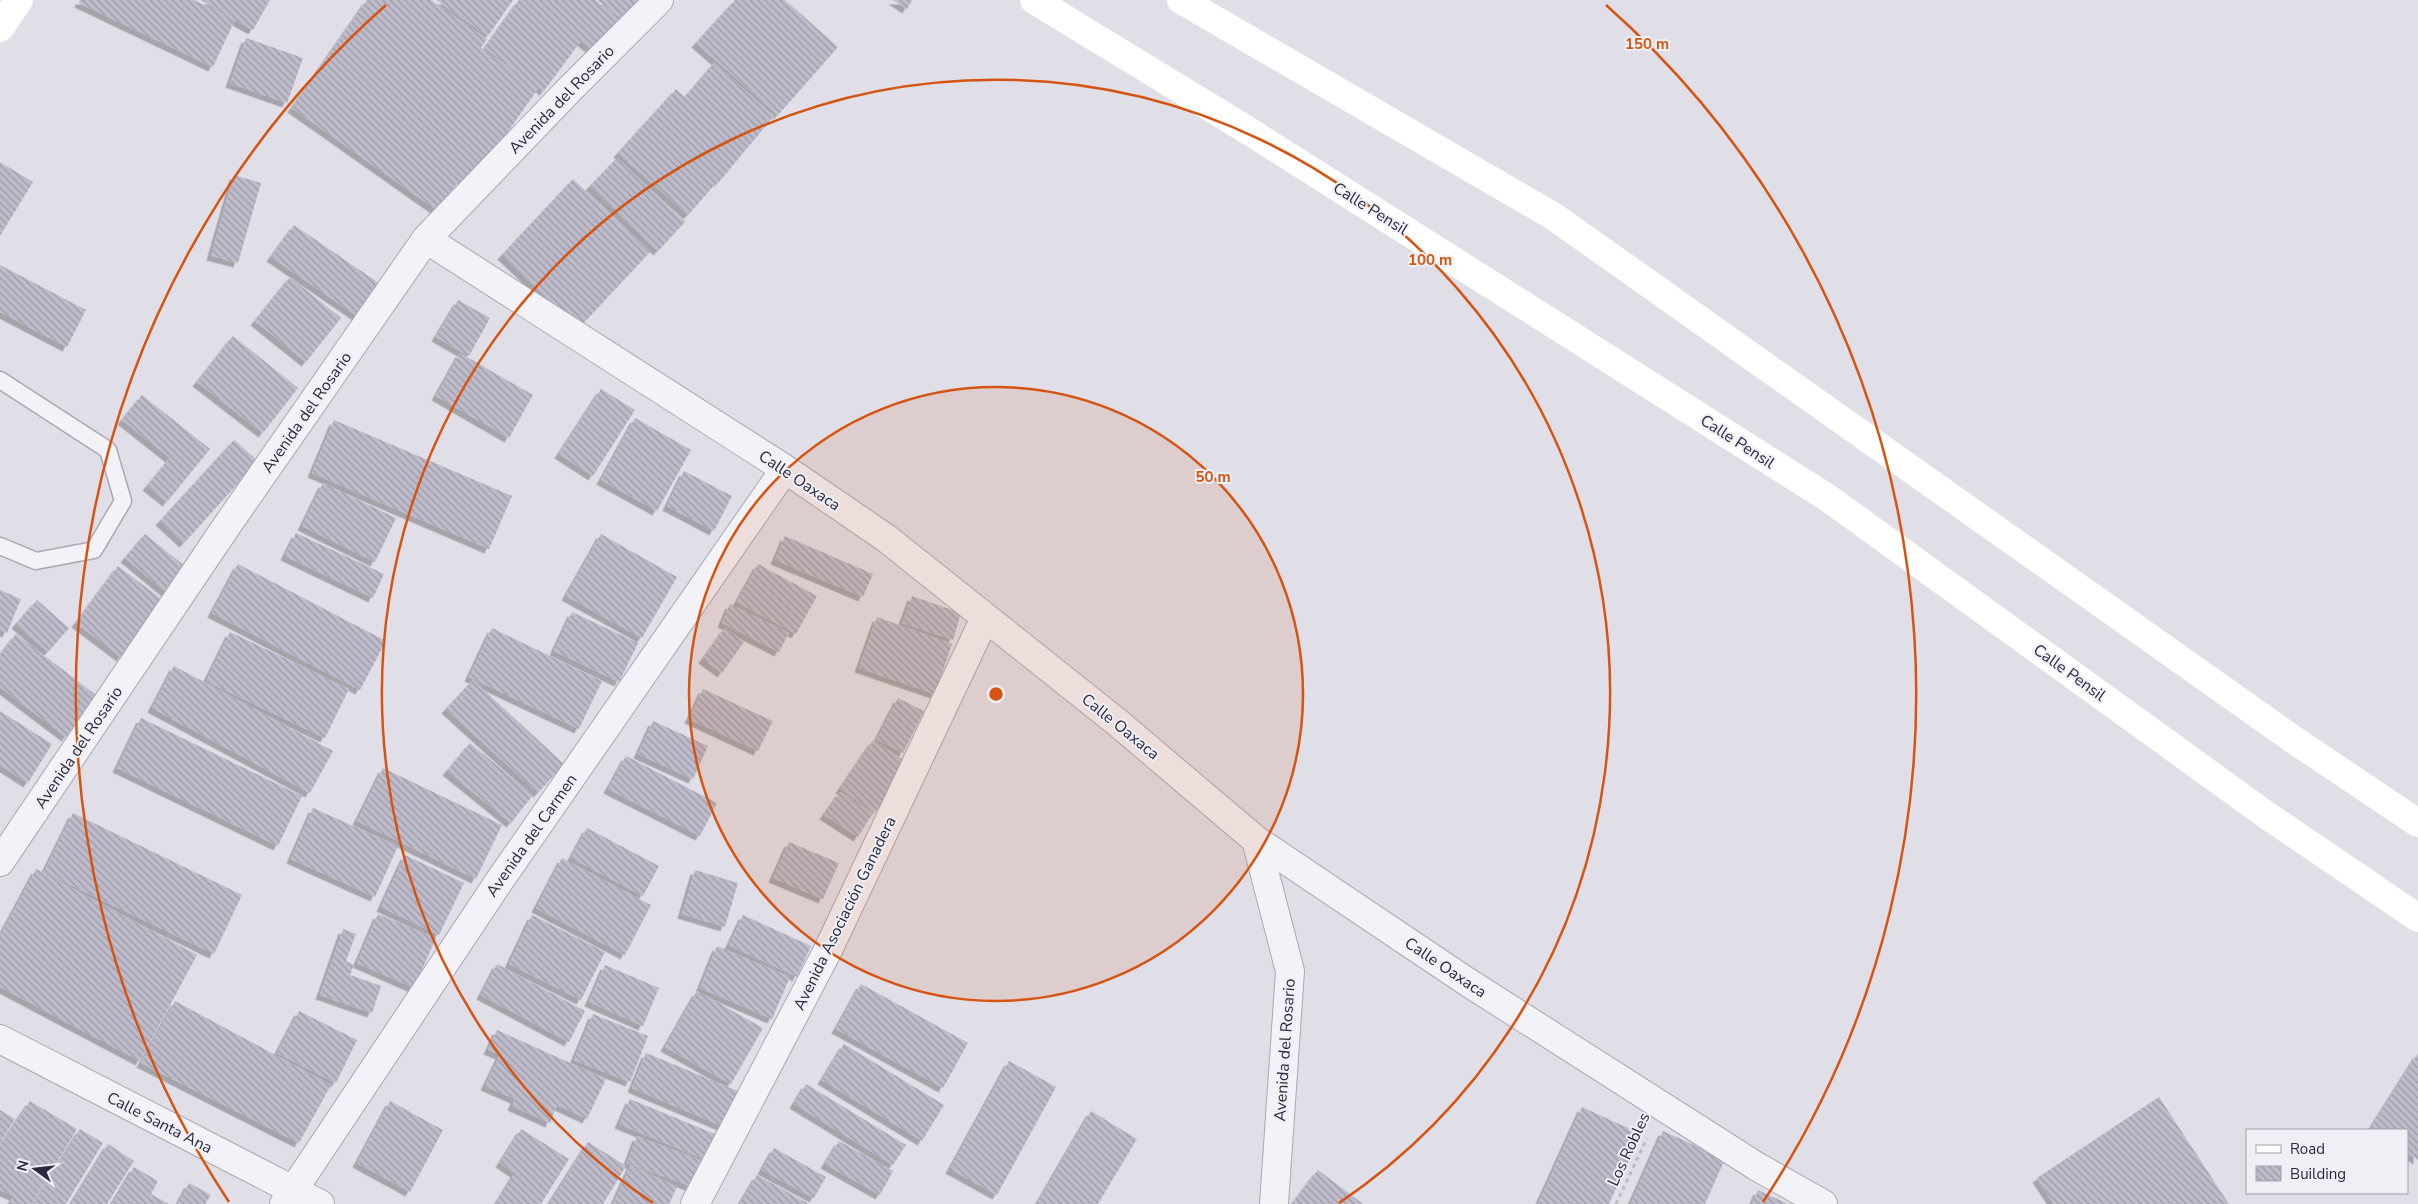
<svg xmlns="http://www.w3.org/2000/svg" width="2418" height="1204" font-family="'Nunito Sans',sans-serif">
	<defs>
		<pattern id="building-back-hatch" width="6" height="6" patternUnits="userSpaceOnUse" patternTransform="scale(1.25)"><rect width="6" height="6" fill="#bebccb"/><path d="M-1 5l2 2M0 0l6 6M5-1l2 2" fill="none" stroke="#9b99a6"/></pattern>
		<filter id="shadow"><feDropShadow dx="-4.5" dy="4.5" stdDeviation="0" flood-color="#0004"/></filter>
	</defs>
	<rect width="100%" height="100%" fill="#e0dfe8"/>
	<path fill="url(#building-back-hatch)" filter="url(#shadow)" d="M80 0H194L233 19 201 0H270L253 30 235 20 213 67 79 3Z
		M367 0H431L487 39 481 48 536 86 485 48 519 0H595L621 19 597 53 581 41 544 91 539 87 471 185 460 179 438 211 292 108Z
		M436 0H513L488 36Z
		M597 0H648L630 24Z
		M735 0H785L838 47 778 115 696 43Z
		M893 0H912L907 9Z
		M246 38 303 58 287 103 230 83Z
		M714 63 774 116 719 182 695 162 717 182 688 215 618 153 676 89 701 112 685 97Z
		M617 158 685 222 658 251 590 186Z
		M0 162 33 182 0 236Z
		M234 175 261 183 238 263 211 256Z
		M573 179 650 252 579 328 502 255Z
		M294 225 383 286 360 318 271 257Z
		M0 265 86 310 67 347 0 312Z
		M290 277 341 318 306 362 255 321Z
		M458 300 490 318 469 356 436 337Z
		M233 336 298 388 263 433 197 382Z
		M460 353 533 395 509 438 436 396Z
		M601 389 635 410 593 476 559 454Z
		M142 395 210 449 167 502 147 486 170 458 122 420Z
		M635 418 691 450 657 511 601 480Z
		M334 420 512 496 489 549 312 473Z
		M234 440 258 461 184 543 160 521Z
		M684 471 732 496 714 531 667 506Z
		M323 483 396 518 375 562 302 526Z
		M296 533 384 574 373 598 285 556Z
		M145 534 186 567 166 592 125 558Z
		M601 534 677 577 642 638 566 596Z
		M785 536 873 574 863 597 775 560Z
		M238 564 386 641 360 690 212 613Z
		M758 564 817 596 796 634 737 602Z
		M118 566 163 600 121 657 76 623Z
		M0 590 21 599 7 633 0 630Z
		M912 596 961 613 953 640 902 623Z
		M37 600 69 628 48 652 16 624Z
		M730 604 789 633 779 652 722 623Z
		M572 612 638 643 619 682 554 651Z
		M877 617 952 644 935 694 859 668Z
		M492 628 602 681 579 729 469 677Z
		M725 628 744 642 722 673 703 659Z
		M230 632 349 689 325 738 206 681Z
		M16 634 96 695 66 737 0 687V655Z
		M174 666 333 751 310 793 152 708Z
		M473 680 564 764 538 793 446 709Z
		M703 689 773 721 758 751 689 719Z
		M898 698 924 711 903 753 877 739Z
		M0 711 52 744 28 783 0 765Z
		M141 718 302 796 278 846 117 768Z
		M653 721 708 746 693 779 638 754Z
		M873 740 908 763 875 813 840 789Z
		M470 743 533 795 511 823 447 771Z
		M626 756 717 803 700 836 608 789Z
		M383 768 502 825 476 879 357 821Z
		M840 792 873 813 858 837 824 815Z
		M313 808 398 846 375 897 291 859Z
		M73 813 242 895 214 954 44 872Z
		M587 828 659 866 643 896 571 858Z
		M789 842 839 863 823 899 773 878Z
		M405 855 464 883 439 935 381 907Z
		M562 858 651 905 625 955 536 908Z
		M36 869 197 955 140 1061 0 987V936Z
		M695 870 738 883 725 927 682 914Z
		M378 914 436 938 414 988 357 963Z
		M532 915 605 952 581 1000 509 964Z
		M743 915 811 946 797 977 729 945Z
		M343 929 356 934 346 961 354 965 350 975 381 986 372 1013 320 995Z
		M717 946 790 977 772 1019 700 988Z
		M497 964 585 1011 569 1042 481 995Z
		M605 965 659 988 643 1026 589 1002Z
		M861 984 968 1043 943 1088 836 1029Z
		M697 991 763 1028 731 1084 665 1047Z
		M175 1001 331 1085 299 1143 141 1063Z
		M299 1011 357 1040 336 1083 277 1053Z
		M593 1014 648 1036 630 1082 574 1060Z
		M497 1030 606 1079 587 1119 557 1105 550 1123 512 1106 515 1099 485 1086 500 1055 488 1050Z
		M844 1044 944 1105 922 1141 822 1080Z
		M646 1053 745 1094 729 1129 632 1088Z
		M2418 1053V1160L2407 1153V1130L2370 1129Z
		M1009 1061 1056 1087 997 1195 950 1169Z
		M806 1084 906 1145 893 1165 794 1104Z
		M2159 1097 2229 1204H2054L2037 1178Z
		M630 1099 722 1137 711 1162 619 1124Z
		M30 1101 77 1129 32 1204H9L14 1196 0 1190V1146Z
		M390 1101 443 1130 410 1192 357 1163Z
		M1582 1107 1641 1134 1609 1204H1538Z
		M0 1110 15 1119 0 1143Z
		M1091 1111 1137 1139 1098 1204H1037Z
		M80 1129 103 1143 66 1204H34Z
		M521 1129 569 1159 541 1204H496L515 1173 500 1163Z
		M1663 1131 1725 1159 1705 1204 1631 1203Z
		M637 1136 700 1160 690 1186 627 1163Z
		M839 1141 893 1171 880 1195 825 1164Z
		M588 1142 626 1166 603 1204H549Z
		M108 1144 134 1161 107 1204H71Z
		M774 1148 826 1177 814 1198 762 1170Z
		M631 1165 677 1187 669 1204H613Z
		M134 1167 158 1181 151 1194 169 1204H112Z
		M1318 1170 1363 1204H1292Z
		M757 1175 809 1204H740Z
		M189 1183 211 1195 205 1204H178Z
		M1758 1190 1788 1204H1752Z"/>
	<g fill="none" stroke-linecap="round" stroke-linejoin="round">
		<g stroke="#aaa8b5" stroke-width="19">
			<path id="service" d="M0 380 108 450 123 501 94 550 36 561 0 546"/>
		</g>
		<g stroke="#aaa8b5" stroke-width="30">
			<path id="minor" d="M426 239 785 469 886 538 1118 723 1256 840 1466 981 1756 1166 1823 1204
				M1256 840 1290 971 1274 1204
				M0 862 226 527 426 239 569 90 659 0
				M0 1039 320 1204
				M284 1204 500 880 785 469
				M695 1204 828 950 985 618"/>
		</g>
		<path stroke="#bebdc7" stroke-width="3" stroke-dasharray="4 4" stroke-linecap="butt" d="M1616 1204 1647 1138"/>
		<use href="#service" stroke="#f2f2f7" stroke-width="16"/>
		<use href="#minor" stroke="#f2f2f7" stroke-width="28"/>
		<path stroke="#fff" stroke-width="28" d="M1034 0 1244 128 1828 498 2265 814 2418 918
			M1181 0 1553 216 2294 740 2418 823
			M0 28 19 0"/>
	</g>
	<circle cx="996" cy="694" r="307" fill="#d55411" fill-opacity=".12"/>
	<g fill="none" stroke="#d55411" stroke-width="2.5">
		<circle cx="996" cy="694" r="307"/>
		<path d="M653 1203A614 614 0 1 1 1339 1203"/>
		<path d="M229 1202A920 920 0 0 1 386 5M1606 5A920 920 0 0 1 1763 1202"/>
	</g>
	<g text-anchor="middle" stroke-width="4" stroke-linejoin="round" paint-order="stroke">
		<g font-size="16" fill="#2b283f" stroke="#efeff6">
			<text transform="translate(561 99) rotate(-46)" y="6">Avenida del Rosario</text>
			<text transform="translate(1371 208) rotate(32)" y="6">Calle Pensil</text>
			<text transform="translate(306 412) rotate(-55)" y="6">Avenida del Rosario</text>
			<text transform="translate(1738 441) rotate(33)" y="6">Calle Pensil</text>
			<text transform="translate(800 480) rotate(34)" y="6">Calle Oaxaca</text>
			<text transform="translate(2070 672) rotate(36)" y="6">Calle Pensil</text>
			<text transform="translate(1121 726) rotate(39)" y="6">Calle Oaxaca</text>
			<text transform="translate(78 747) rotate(-56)" y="6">Avenida del Rosario</text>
			<text transform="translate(531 835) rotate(-55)" y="6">Avenida del Carmen</text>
			<text transform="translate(844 913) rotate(-64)" y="6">Avenida Asociación Ganadera</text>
			<text transform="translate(1446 967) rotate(34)" y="6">Calle Oaxaca</text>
			<text transform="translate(1284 1050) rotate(-86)" y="6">Avenida del Rosario</text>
			<text transform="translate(160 1122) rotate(27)" y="6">Calle Santa Ana</text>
			<text transform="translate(1628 1149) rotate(-65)" y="6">Los Robles</text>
		</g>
	</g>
	<circle cx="996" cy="694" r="8" fill="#d55411" stroke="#efeff6" stroke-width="2.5"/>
	<g font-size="15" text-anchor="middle" font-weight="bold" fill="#d55411" stroke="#efeff6" stroke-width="4" stroke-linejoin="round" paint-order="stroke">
		<text x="1647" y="49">150 m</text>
		<text x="1430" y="265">100 m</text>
		<text x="1213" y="482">50 m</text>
	</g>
	<rect x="2246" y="1129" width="162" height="65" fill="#efeff6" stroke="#a19fad"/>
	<rect x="2256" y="1145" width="25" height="8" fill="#ffffff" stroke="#a19fad"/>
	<text x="2290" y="1154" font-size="15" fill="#2b283f">Road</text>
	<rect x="2256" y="1166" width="25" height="15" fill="url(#building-back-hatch)" stroke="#a19fad"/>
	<text x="2290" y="1179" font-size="15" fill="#2b283f">Building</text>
	<g transform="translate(35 1169) rotate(285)" stroke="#efeff6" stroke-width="4" paint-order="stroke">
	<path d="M0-4L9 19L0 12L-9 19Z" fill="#2b283f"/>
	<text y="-8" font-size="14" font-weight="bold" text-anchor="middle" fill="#2b283f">N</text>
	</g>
</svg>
